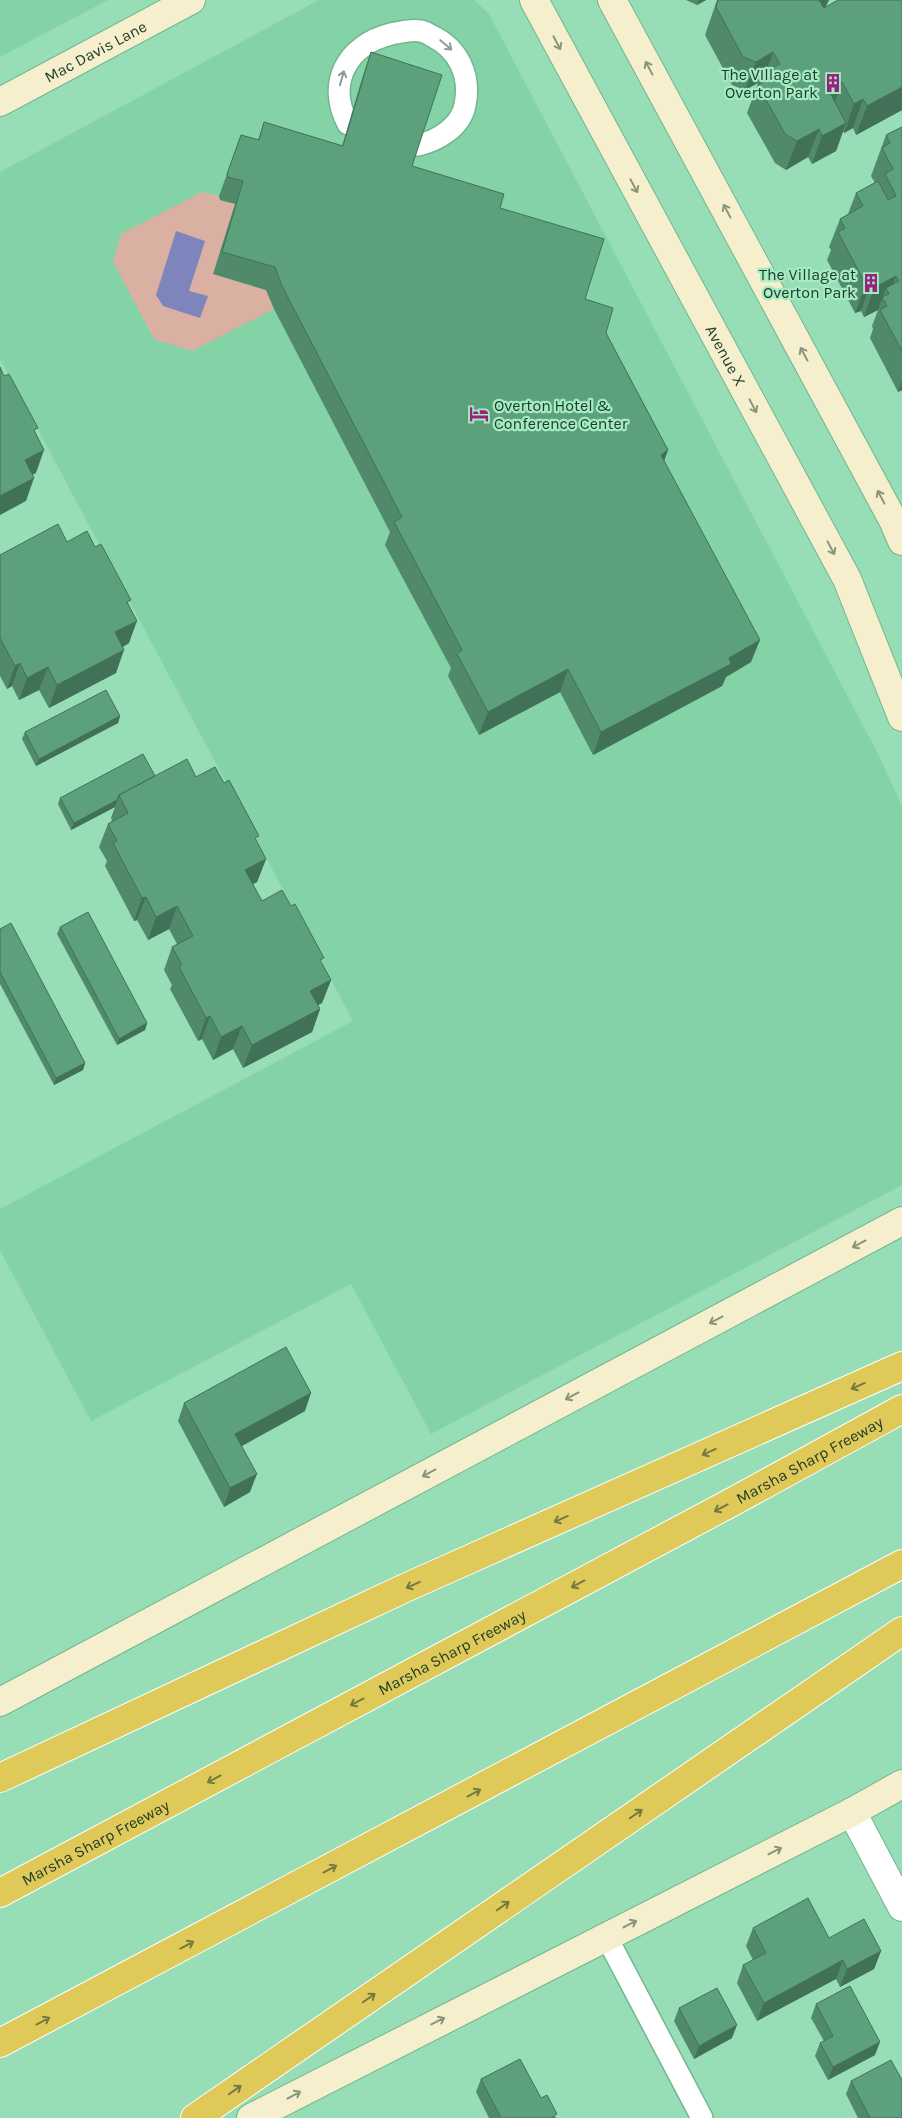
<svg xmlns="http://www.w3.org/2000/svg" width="902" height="2118" font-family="Karla,sans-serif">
	<rect width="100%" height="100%" fill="#97ddb5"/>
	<path fill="#84d3a7" d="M0 0H108L0 57Z
		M319 0H474L489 14 878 754 902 806V1185L431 1434 351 1284 91 1421 0 1250V1209L353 1021 0 358V172Z"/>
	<path fill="#dab0a2" d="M202 192 219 196 220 200 235 204 214 274 266 290 274 309 192 351 154 339 113 261 121 234Z"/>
	<path fill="#7e85bd" d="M176 231 205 241 189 291 208 296 200 318 163 306 156 295Z"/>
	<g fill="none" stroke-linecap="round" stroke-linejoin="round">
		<g stroke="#71b690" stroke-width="24">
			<path id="lane" d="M348 124C326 83 347 45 391 34 400 32 412 29 421 31 425 32 429 34 432 36 459 49 471 76 465 105 461 127 437 141 418 145
				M606 1936 702 2118"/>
		</g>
		<g stroke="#71b690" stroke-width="30">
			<path id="street" d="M852 1812 902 1907"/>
		</g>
		<g stroke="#71b690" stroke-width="30">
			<g id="secondary">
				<path id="s1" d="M534 0 847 579 902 717"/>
				<path d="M612 0 893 520 902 541"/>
				<path id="s2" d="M0 102 191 0"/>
				<path d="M0 1702 902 1221"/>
				<path d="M251 2118 852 1812 902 1784"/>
			</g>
		</g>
		<g stroke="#fff" stroke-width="30">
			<g id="highway">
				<path d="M0 1778 405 1588 902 1366"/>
				<path id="s3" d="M0 1893 734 1501 902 1409"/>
				<path d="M0 2043 902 1564"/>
				<path d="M195 2118 902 1631"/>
			</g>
		</g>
		<use href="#lane" stroke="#fff" stroke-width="21"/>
		<use href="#street" stroke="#fff" stroke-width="28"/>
		<use href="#secondary" stroke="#f5efcd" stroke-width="28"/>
		<use href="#highway" stroke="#dfc958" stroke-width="28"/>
	</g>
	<path fill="#508a6b" d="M686 0H706L697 5Z
		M717 0H829L826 6 902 110 856 135 853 128 844 133 843 131 836 151 812 164 808 157 786 170 775 163 747 113 758 83 745 90 732 85 705 35Z
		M371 52 412 166 500 208 585 299 606 333 668 450 664 460 751 662 726 677 722 686 593 755 560 692 479 735 448 676 451 668 385 545 390 532 274 309 266 290 213 274 235 204 220 200 219 196 241 135 258 140 264 122 342 146 363 75Z
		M902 127V390L898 392 870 338 873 329 872 326 878 310 864 317 861 311 855 313 827 260 831 250 829 247 840 219 848 214 856 193 875 183 871 176 886 135Z
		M67 542 95 547 129 605V643L123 647 116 673 49 708 39 690 19 700 12 686 7 689 0 676V555Z
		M120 716 118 723 36 766 22 739 25 732Z
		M155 776 196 777 257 842 266 859 257 882 253 884 262 901 322 964 331 980 322 1003 318 1005 320 1009 312 1032 243 1068 233 1049 213 1060 202 1039 198 1041 170 989 172 985 164 970 172 947 177 944 169 929 148 940 137 920 134 921 105 866 107 861 99 847 108 824 112 821 111 818 115 807 71 830 58 804 60 798Z
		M60 927 147 1023 145 1030 117 1045 57 934Z
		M0 929 85 1063 83 1070 54 1085 0 984Z
		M184 1403 305 1411 242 1446 250 1492 224 1507 178 1421Z
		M753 1928 829 1938 881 1951 874 1969 840 1987 836 1979 757 2021 737 1983 743 1965 753 1960 746 1946Z
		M816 2004 875 2055 828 2080 815 2056 820 2043 824 2041 811 2018Z
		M679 2008 732 2038 694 2059 674 2021Z
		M481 2079 541 2098 556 2118H489L476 2092Z
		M851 2081 902 2118H858L846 2094Z"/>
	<path fill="#417157" d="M699 0H706L697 5Z
		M811 0H829L826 6 804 19Z
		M773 52 764 78 761 73 758 83 745 90 756 62Z
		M842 82 832 110 828 89Z
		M902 87V110L856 135 867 106Z
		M863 99 853 128 844 133 854 104Z
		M846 123 836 151 812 164 822 136Z
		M819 129 808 157 786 170 797 141Z
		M896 276 886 305 889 294 886 288 878 310 864 317 874 288Z
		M871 282 861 311 855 313 866 285Z
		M902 380V390L898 392Z
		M44 450 36 473 16 483 25 460Z
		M668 450 660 473 661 455Z
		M34 478 26 501 0 515V496Z
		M137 621 129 643 107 655 115 632Z
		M760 640 751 662 726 677 722 686 593 755 601 732Z
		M124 650 116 673 49 708 57 685Z
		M20 663 12 686 7 689 15 666Z
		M48 667 39 690 19 700 27 678Z
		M568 669 560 692 479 735 488 712Z
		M120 716 118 723 36 766 39 759Z
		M117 800 115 807 71 830 74 823Z
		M266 859 257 882 237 893 245 870Z
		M146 897 137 920 134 921 142 898Z
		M177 906 169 929 148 940 156 917Z
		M331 980 322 1003 302 1014 310 991Z
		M320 1009 312 1032 243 1068 252 1045Z
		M210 1016 202 1039 198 1041 206 1018Z
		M147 1023 145 1030 117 1045 119 1039Z
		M242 1026 233 1049 213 1060 221 1037Z
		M85 1063 83 1070 54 1085 56 1078Z
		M311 1393 305 1411 229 1453 235 1434Z
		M257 1474 250 1492 224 1507 230 1488Z
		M881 1951 874 1969 840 1987 847 1969Z
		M843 1960 836 1979 757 2021 764 2003Z
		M737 2025 732 2038 694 2059 699 2046Z
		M880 2042 875 2055 828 2080 833 2067Z"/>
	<path fill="#5da17c" stroke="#417157" d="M718 0H819L824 8 838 0H902V87L867 106 863 99 854 104 842 82 828 89 846 123 822 136 819 129 797 141 785 134 758 85 765 81 761 73 780 64 773 52 756 62 743 57 716 7Z
		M371 52 442 75 412 166 504 194 500 208 604 239 585 299 613 308 606 333 668 450 661 455 760 640 729 658 731 664 601 732 568 669 488 712 457 654 462 650 394 522 402 517 282 286 275 267 222 252 243 181 228 177 227 174 241 135 259 140 264 122 343 146Z
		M902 127V351L880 310 887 306 882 297 889 294 886 288 899 281 896 276 874 288 871 282 866 285 838 232 845 228 840 219 863 206 856 193 878 181 888 200 896 196 885 174 893 169 882 148 890 143 886 135Z
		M0 367 4 376 9 374 38 428 34 430 44 450 25 460 34 478 0 496Z
		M58 524 67 542 87 531 95 547 101 544 131 600 127 602 137 621 115 632 124 650 57 685 48 667 27 678 20 663 15 666 0 638V555Z
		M106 690 120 716 39 759 25 732Z
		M143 754 155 776 119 795 117 800 74 823 60 798Z
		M187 759 196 777 215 767 224 783 229 780 259 836 255 838 266 859 245 870 262 901 282 890 291 906 295 904 324 958 320 960 331 980 310 991 320 1009 252 1045 242 1026 221 1037 210 1016 206 1018 179 967 182 965 172 947 193 936 177 906 156 917 146 897 142 898 113 843 117 841 108 824 128 813 119 795Z
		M88 912 147 1023 119 1039 60 927Z
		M11 923 85 1063 56 1078 0 972V929Z
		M286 1347 311 1393 235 1434 257 1474 230 1488 184 1403Z
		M808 1898 829 1938 864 1919 881 1951 847 1969 843 1960 764 2003 743 1965 766 1953 753 1928Z
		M850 1986 880 2042 833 2067 820 2043 833 2036 816 2004Z
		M717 1988 737 2025 699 2046 679 2008Z
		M520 2059 541 2098 547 2095 557 2114 551 2118H501L481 2079Z
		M891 2060 902 2080V2118H870L851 2081Z"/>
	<defs><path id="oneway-shaft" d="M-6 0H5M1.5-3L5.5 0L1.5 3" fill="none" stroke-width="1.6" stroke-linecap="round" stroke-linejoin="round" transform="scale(1.25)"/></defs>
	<g stroke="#89947c">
		<use href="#oneway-shaft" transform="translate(557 43) rotate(62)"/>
		<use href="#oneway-shaft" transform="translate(649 68) rotate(-118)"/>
		<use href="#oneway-shaft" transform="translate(634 186) rotate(62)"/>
		<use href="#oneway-shaft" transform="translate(727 211) rotate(-118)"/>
		<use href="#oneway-shaft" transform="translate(804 354) rotate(-118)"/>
		<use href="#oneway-shaft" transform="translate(753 406) rotate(62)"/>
		<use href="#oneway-shaft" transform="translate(881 497) rotate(-118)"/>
		<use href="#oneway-shaft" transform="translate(831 548) rotate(62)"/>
		<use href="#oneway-shaft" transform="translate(859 1244) rotate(152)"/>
		<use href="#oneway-shaft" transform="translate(716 1320) rotate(152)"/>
		<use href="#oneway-shaft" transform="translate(572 1396) rotate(152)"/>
		<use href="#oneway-shaft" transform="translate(429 1473) rotate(152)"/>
		<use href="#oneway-shaft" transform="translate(775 1851) rotate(-27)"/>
		<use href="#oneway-shaft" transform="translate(630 1924) rotate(-27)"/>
		<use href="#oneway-shaft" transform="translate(438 2021) rotate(-27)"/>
		<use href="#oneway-shaft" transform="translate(294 2095) rotate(-28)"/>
	</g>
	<g stroke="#8e9c94">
		<use href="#oneway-shaft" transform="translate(446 45) rotate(40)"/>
		<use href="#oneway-shaft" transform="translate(342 78) rotate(-74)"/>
	</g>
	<g stroke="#747a3f">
		<use href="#oneway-shaft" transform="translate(858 1386) rotate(156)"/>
		<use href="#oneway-shaft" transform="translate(709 1452) rotate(156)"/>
		<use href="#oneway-shaft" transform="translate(721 1508) rotate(152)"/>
		<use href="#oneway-shaft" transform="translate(561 1519) rotate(156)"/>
		<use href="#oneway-shaft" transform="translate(578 1584) rotate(152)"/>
		<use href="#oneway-shaft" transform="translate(413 1585) rotate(156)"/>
		<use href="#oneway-shaft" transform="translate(357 1702) rotate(152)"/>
		<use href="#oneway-shaft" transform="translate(214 1779) rotate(152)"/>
		<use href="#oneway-shaft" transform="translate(474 1793) rotate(-28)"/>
		<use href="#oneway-shaft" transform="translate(636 1814) rotate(-35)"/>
		<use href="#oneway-shaft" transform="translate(330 1869) rotate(-28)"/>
		<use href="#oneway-shaft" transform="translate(503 1906) rotate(-35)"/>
		<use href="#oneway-shaft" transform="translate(187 1945) rotate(-28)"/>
		<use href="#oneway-shaft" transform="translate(369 1998) rotate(-35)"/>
		<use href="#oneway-shaft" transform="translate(43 2021) rotate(-28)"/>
		<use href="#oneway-shaft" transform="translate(235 2090) rotate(-35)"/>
	</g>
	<defs>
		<g id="building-bare" transform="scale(1.5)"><path d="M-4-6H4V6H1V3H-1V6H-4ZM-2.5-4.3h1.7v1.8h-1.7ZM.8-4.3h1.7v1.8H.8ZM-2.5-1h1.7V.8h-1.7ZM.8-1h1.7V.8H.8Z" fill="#97217d" stroke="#a4ebc2" stroke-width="2.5" paint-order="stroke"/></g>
		<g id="hotel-bare" transform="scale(1.5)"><path d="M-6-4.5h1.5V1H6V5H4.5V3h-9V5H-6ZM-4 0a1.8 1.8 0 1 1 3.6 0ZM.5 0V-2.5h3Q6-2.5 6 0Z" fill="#97217d" stroke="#a4ebc2" stroke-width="2.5" paint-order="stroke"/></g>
	</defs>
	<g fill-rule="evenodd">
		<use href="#building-bare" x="833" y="83"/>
		<use href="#building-bare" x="871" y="283"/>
		<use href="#hotel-bare" x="479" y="414"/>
	</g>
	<g text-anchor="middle" stroke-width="4.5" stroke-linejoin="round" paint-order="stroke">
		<g font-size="16" fill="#1d3a2a" stroke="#a4ebc2">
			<text dy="6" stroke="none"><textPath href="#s2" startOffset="108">Mac Davis Lane</textPath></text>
			<text dy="6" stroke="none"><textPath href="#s1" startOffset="404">Avenue X</textPath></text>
			<text dy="6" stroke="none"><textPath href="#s3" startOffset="918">Marsha Sharp Freeway</textPath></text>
			<text dy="6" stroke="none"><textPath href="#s3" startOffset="512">Marsha Sharp Freeway</textPath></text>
			<text dy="6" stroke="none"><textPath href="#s3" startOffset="108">Marsha Sharp Freeway</textPath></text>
		</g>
		<g font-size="16" fill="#1d3a2a" stroke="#a4ebc2" text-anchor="end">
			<text x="818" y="80">The VIllage at<tspan x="818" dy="18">Overton Park</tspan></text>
			<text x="856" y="280">The Village at<tspan x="856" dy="18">Overton Park</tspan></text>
			<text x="494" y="411" text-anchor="start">Overton Hotel &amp;<tspan x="494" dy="18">Conference Center</tspan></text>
		</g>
	</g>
</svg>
